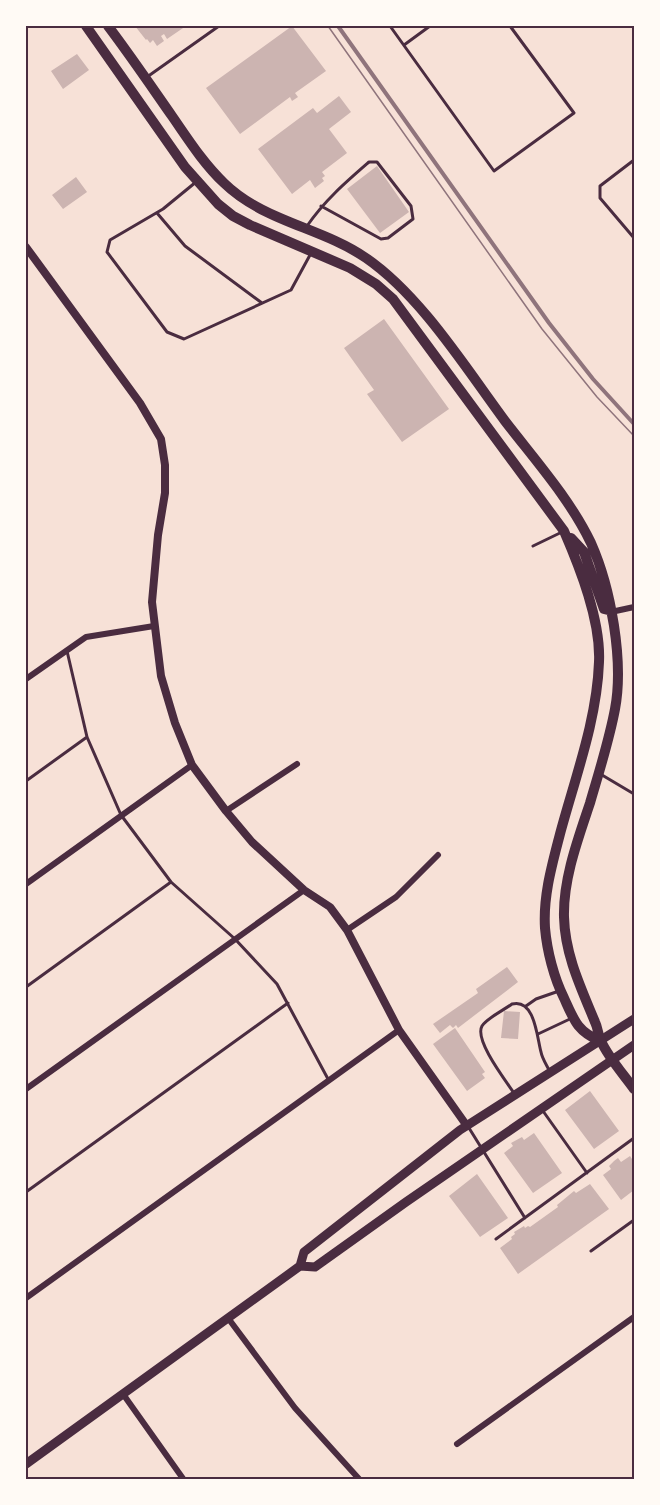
<svg xmlns="http://www.w3.org/2000/svg" width="660" height="1505" font-family="Rubik,sans-serif">
	<rect width="100%" height="100%" fill="#f7e1d7"/>
	<path fill="#ccb4b1" d="M135 26H186L167 39 164 34 161 36 164 41 157 46 153 40 150 43 147 39 146 40Z
		M292 26 326 71 295 93 298 97 292 101 290 97 240 134 206 88Z
		M77 54 89 70 63 89 51 71Z
		M339 96 351 112 329 129 347 153 322 172 325 176 322 178 324 181 315 188 310 180 292 194 258 149 313 108 317 113Z
		M377 166 409 212 380 233 347 189Z
		M76 177 87 192 63 209 52 195Z
		M384 319 449 409 402 442 367 394 374 390 344 348Z
		M507 967 518 982 458 1028 456 1025 453 1028 450 1025 440 1033 433 1024 478 993 476 989Z
		M504 1011 520 1012 518 1039 501 1038Z
		M455 1028 485 1072 482 1074 485 1078 467 1091 433 1044Z
		M590 1091 619 1131 594 1149 565 1110Z
		M534 1133 562 1173 533 1193 504 1153 513 1146 511 1143 522 1137 524 1140Z
		M630 1156 634 1162V1190L621 1200 603 1175 611 1169 609 1166 614 1161 618 1158 621 1162Z
		M477 1174 508 1218 480 1237 449 1196Z
		M590 1184 609 1209 518 1274 500 1248 512 1239 511 1237 515 1234 514 1232 524 1226 525 1228 528 1226 530 1227 558 1207 557 1205 574 1191 576 1193Z"/>
	<g fill="none" stroke-linecap="round" stroke-linejoin="round">
		<path stroke="#4a2c40" stroke-width="3" d="M390 26 494 171 574 113 510 26
			M404 45 430 26
			M147 77 219 26
			M634 160 600 186V198L634 238
			M196 182 163 209 110 240 107 252 167 332 184 339 291 290 310 255
			M157 213 185 246 262 303
			M307 226C325 200 346 182 369 162H377L411 206 413 219 388 238 381 239 321 206
			M533 546 562 532
			M67 651 87 737 121 815 171 882 235 939 277 984 328 1079
			M602 775 634 794
			M26 781 87 737
			M26 987 171 882
			M526 1006 536 999 559 991
			M538 1034 572 1018
			M514 1093C506 1081 474 1040 482 1026 487 1018 504 1010 512 1004 535 998 537 1038 541 1052 542 1058 546 1064 549 1070
			M543 1111 587 1173
			M469 1128 525 1218
			M26 1192 288 1003
			M496 1239 634 1138
			M591 1251 634 1220"/>
		<path stroke="#4a2c40" stroke-width="6" d="M611 612 634 607
			M26 679 86 637 154 626
			M226 811 297 764
			M26 884 192 765
			M347 930 396 897 438 855
			M26 1089 304 890
			M26 1298 399 1030
			M228 1318 295 1408 360 1480
			M123 1394 184 1480
			M457 1444 634 1317"/>
		<path stroke="#4a2c40" stroke-width="8" d="M26 247 140 403 161 439 165 465V493L158 535 152 602 161 676 175 723 192 765 226 811 252 842 304 890 330 907 347 930 399 1030 467 1126"/>
		<path stroke="#4a2c40" stroke-width="9" d="M300 1266 315 1267 406 1202 634 1045
			M26 1464 300 1266 304 1252 460 1130 634 1019"/>
		<path stroke="#4a2c40" stroke-width="10" d="M86 26 185 167 218 204 233 216 250 225 350 268 376 284 393 299 564 531C580 568 601 621 599 662 597 720 575 778 560 834 552 865 543 896 545 928 547 951 554 978 564 998 574 1020 577 1031 600 1041
			M108 26C130 55 151 86 172 116 188 139 203 163 224 183 264 222 321 227 366 258 421 296 465 367 505 421 535 460 570 499 591 543 611 588 624 661 615 709 609 741 599 772 590 803 578 839 563 879 564 917 565 955 581 988 595 1022 598 1028 598 1035 601 1041 608 1057 624 1075 634 1089
			M571 538 584 552 604 609 608 610"/>
		<path stroke="#8f747c" stroke-width="1.5" d="M328 26 542 329 597 397 634 436"/>
		<path stroke="#8f747c" stroke-width="4" d="M338 26 549 323 593 379 634 424"/>
	</g>
	<rect width="660" height="1505" fill="none" stroke="#fffaf5" stroke-width="54"/>
	<rect x="27" y="27" width="606" height="1451" fill="none" stroke="#4a2c40" stroke-width="2"/>
</svg>
